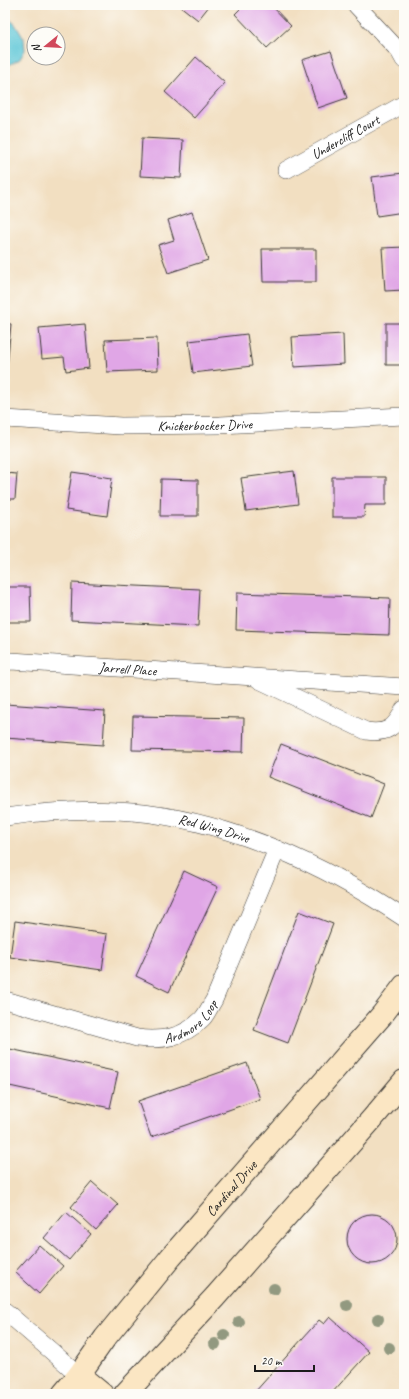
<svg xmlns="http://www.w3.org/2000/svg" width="409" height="1399" font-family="Caveat,sans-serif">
	<rect width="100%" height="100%" fill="#fdfcf7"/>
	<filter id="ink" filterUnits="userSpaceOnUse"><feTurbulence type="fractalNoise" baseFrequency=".025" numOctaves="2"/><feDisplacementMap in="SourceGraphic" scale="8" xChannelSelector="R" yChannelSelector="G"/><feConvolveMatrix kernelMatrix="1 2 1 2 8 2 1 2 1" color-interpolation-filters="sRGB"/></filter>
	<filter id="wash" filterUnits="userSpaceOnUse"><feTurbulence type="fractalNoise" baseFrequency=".012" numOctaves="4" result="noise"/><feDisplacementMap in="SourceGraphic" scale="16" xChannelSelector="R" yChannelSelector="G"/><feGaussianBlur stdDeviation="0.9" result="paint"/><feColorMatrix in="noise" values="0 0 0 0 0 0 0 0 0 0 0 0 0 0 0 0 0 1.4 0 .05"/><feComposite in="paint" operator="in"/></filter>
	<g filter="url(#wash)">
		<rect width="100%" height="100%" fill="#f2dfc1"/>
		<path fill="#5cc6d7" stroke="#3c717a" d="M5 16 15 24 24 39 25 50 20 59 5 67Z"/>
		<g id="blocks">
			<path fill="#e0a6e6" d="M179 5H210L198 20Z
				M244 5H271L291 26 267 48 235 14Z
				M331 51 347 98 318 108 302 60Z
				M196 57 225 83 194 118 165 92Z
				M142 138 183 140 181 178 140 176Z
				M403 173 404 212 377 216 372 177Z
				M192 212 208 260 168 273 158 245 174 240 168 220Z
				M404 247V290L385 291 382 248Z
				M262 249H316V282H263Z
				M5 323 11 324 7 368H5Z
				M386 323H404V365H386Z
				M85 324 89 368 66 371 64 357 42 359 39 328Z
				M247 334 252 366 193 373 189 341Z
				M343 334 344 364 294 367 292 337Z
				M157 338 158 370 107 372 105 340Z
				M294 471 298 504 246 511 241 478Z
				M72 472 112 478 107 516 66 510Z
				M5 473 17 474 15 499H5Z
				M332 477H386V505H365L364 517H332Z
				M161 479 198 480V516H160Z
				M72 583 200 589 198 626 71 620Z
				M5 587H30L31 622H5Z
				M237 593 390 598 389 635 236 630Z
				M5 704 105 711 103 745 5 738Z
				M133 716 244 718 243 752 132 750Z
				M281 744 384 784 371 818 268 777Z
				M184 871 218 887 169 992 136 976Z
				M299 911 333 924 288 1043 254 1030Z
				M15 921 107 934 102 970 10 957Z
				M5 1048 118 1072 110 1108 5 1085Z
				M247 1063 260 1099 151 1137 138 1101Z
				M92 1182 118 1205 96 1230 71 1207Z
				M66 1212 91 1234 69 1260 44 1238Z
				M347 1239a25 25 0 1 1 50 0a25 25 0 1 1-50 0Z
				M39 1245 63 1266 39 1294 15 1272Z
				M330 1317 369 1352 331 1394H255L254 1393 319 1320 324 1324Z"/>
		</g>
	</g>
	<g filter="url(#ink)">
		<use href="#blocks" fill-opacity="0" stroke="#3c3935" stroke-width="1"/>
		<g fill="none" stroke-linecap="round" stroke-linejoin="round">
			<g stroke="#3c3935" stroke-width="18">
				<g id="street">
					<path d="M356 5 399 51 404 60"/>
					<path id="s1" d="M286 170 404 104"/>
					<path id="s2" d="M5 419 121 426 220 425 404 416"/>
					<path id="s3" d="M5 662 11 661 404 687"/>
					<path d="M259 680 366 731C387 734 395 728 404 709"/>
					<path id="s4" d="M5 817C47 811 89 808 132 812 228 820 325 865 404 918"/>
					<path id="s5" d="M5 1000 137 1038C162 1041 183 1038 202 1019 207 1014 210 1006 214 1000L277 849"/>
					<path d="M5 1311 79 1375"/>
				</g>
			</g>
			<g stroke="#3c3935" stroke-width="24">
				<g id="secondary">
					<path d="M79 1375 102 1394"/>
					<path id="s6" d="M63 1394 79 1375 105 1338 171 1257 382 1015 404 986"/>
					<path d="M125 1394 215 1297 372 1119 404 1081"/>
				</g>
			</g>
			<use href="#street" stroke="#fff" stroke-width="17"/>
			<use href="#secondary" stroke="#fbe6c3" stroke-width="22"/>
		</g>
		<g fill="#929980">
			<circle cx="274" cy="1289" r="6"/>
			<circle cx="347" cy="1305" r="6"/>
			<circle cx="378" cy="1319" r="6"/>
			<circle cx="239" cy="1322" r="6"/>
			<circle cx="224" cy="1335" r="6"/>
			<circle cx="215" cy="1344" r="6"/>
			<circle cx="389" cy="1348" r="6"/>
		</g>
	</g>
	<g text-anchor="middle" stroke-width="4" stroke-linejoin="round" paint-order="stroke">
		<g font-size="14" fill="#1c1c1c" stroke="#fdfcf7">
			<text dy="5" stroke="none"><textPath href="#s1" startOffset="68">Undercliff Court</textPath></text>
			<text dy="5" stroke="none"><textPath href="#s2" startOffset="200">Knickerbocker Drive</textPath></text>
			<text dy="5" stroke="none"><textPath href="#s3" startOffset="123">Jarrell Place</textPath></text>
			<text dy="5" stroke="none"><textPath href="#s4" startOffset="211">Red Wing Drive</textPath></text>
			<text dy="5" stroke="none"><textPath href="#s5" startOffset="197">Ardmore Loop</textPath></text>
			<text dy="5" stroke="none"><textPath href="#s6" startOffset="266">Cardinal Drive</textPath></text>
		</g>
	</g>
	<rect width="409" height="1399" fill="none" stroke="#fdfcf7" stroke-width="20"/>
	<g transform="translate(46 46) rotate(252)"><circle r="19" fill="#fdfcf7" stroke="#a3a29f"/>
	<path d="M0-3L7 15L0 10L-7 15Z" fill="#d1495b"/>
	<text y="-6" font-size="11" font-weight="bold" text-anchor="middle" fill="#1c1c1c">N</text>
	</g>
	<path d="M255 1365v6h59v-6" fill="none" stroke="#1c1c1c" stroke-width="2"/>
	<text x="261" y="1365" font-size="12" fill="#1c1c1c" stroke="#fdfcf7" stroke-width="3" paint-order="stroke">20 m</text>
</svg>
